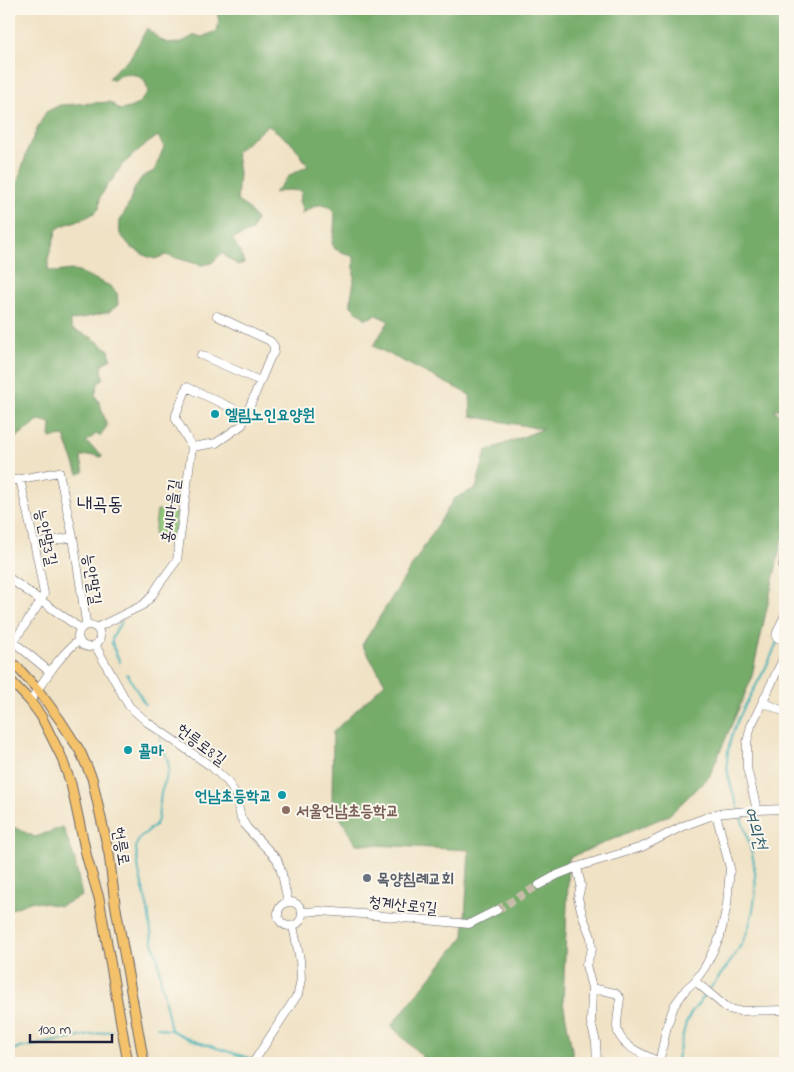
<svg xmlns="http://www.w3.org/2000/svg" width="794" height="1072" font-family="'Indie Flower','Poor Story',sans-serif">
	<rect width="100%" height="100%" fill="#fbf7ec"/>
	<filter id="ink" filterUnits="userSpaceOnUse"><feTurbulence type="fractalNoise" baseFrequency=".02" numOctaves="2"/><feDisplacementMap in="SourceGraphic" scale="10" xChannelSelector="R" yChannelSelector="G"/><feConvolveMatrix kernelMatrix="1 2 1 2 8 2 1 2 1" color-interpolation-filters="sRGB"/></filter>
	<filter id="wash" filterUnits="userSpaceOnUse"><feTurbulence type="fractalNoise" baseFrequency=".0096" numOctaves="4" result="noise"/><feDisplacementMap in="SourceGraphic" scale="20" xChannelSelector="R" yChannelSelector="G"/><feGaussianBlur stdDeviation="1.12" result="paint"/><feColorMatrix in="noise" values="0 0 0 0 0 0 0 0 0 0 0 0 0 0 0 0 0 1.4 0 .05"/><feComposite in="paint" operator="in"/></filter>
	<g filter="url(#wash)">
		<rect width="100%" height="100%" fill="#f0e2c5"/>
		<path fill="#93c87a" stroke="#5a755a" d="M157 510 177 513 173 539 154 536Z"/>
		<path fill="#76ac6a" stroke="#4c6752" d="M216 9H785V411L774 408 785 423V536L782 540 751 680 709 777 669 815 569 858 563 1002 572 1050 573 1063H422V1056L391 1026 464 936 469 850 356 844 332 804 333 732 385 683 362 645 454 499 476 488 486 451 543 429 471 416 470 395 373 346 389 321 376 315 366 319 351 306V297L354 282V257L335 249 332 243 334 231 335 215 331 208 323 204 315 206 301 214 303 211 299 201 302 191 286 190 274 193 290 175 308 166 293 144 268 125 236 152 239 173 237 201 248 208 256 219 252 231 232 239 240 251 244 263 238 265 230 260 222 253 212 263 201 265 166 255 155 259 146 256 131 247 120 234 119 223 129 204 135 187 142 177 154 171 164 147 158 136 141 148 122 165 113 179 107 186 100 197 99 209C85 222 71 220 57 229L48 259V270L56 272 71 270 82 273 110 286 117 293 118 305 109 312 70 321 72 329 91 337 109 350 111 359 102 364 103 379 98 384 95 395 100 404 107 426 100 436 96 434 86 442 102 455 101 457 94 455 82 456 81 460 84 472 78 474 64 436 50 438 51 423 39 420 9 443V198L14 190 18 180 28 149 37 129 46 112 60 105 110 102 120 110C136 107 138 105 148 92 147 89 147 86 146 84 142 75 129 72 120 75 119 76 115 79 114 80L109 79 118 67 128 61 139 43 147 28C165 45 172 49 195 35L202 37 217 31 219 21Z
			M9 825 35 837 63 827 74 857 82 896 60 906 33 901 9 910Z"/>
		<g fill="none" stroke-linecap="round" stroke-linejoin="round">
			<path stroke="#40b1b8" stroke-width="2" d="M120 662C109 641 109 640 122 621
				M127 674 145 704
				M159 738 168 761 169 769 161 793 158 819 156 824 141 837 137 843 136 849 139 872 148 909 152 939 158 959 161 982 171 1030
				M739 810C734 796 728 781 727 765 726 731 752 695 767 665 771 657 774 649 778 640
				M709 990C721 974 735 958 744 939 749 930 751 919 753 910 760 874 752 849 740 815
				M157 1027 166 1030H171L191 1040 252 1059
				M9 1050 112 1031
				M257 1060 268 1063
				M676 1063 686 1023 691 1013 706 994"/>
		</g>
	</g>
	<g filter="url(#ink)">
		<g fill="none" stroke-linecap="round" stroke-linejoin="round">
			<path stroke="#c7bca9" stroke-width="8" stroke-dasharray="8 4" stroke-linecap="butt" d="M497 910 539 885"/>
			<g stroke="#6a656b" stroke-width="9">
				<path id="minor" d="M201 355 260 381
					M192 447 176 419V415L187 387 245 414
					M9 481 59 472 73 537 86 622 88 625
					M35 544 73 537
					M785 551 783 565 785 581
					M9 578 81 629
					M785 614C783 621 776 631 776 637L785 641
					M78 636a11 11 0 1 1 22 0a11 11 0 1 1-22 0Z
					M96 628 143 605 151 597 160 583 177 560 192 447 216 443 242 425 270 358 274 352V346L270 341 217 316
					M9 638 50 672
					M14 641 41 601 44 594 38 561 20 479
					M95 645 129 706 147 722 212 767 228 782 235 794 241 818 247 828 277 859 282 874 288 902
					M30 701C46 678 57 658 79 640
					M763 702 785 712
					M757 810 747 768V742L751 726 785 655
					M577 867 581 885 578 898 583 917 591 937 592 949 586 965 592 988 591 1023 596 1042 597 1063
					M539 885 557 875 577 867 642 847 683 826 716 814 757 810 785 809
					M278 914a12 12 0 1 1 24 0a12 12 0 1 1-24 0Z
					M303 912 320 911 362 914 469 924 497 910
					M695 981 728 1009 740 1011 785 1010
					M592 988 615 993 620 998C619 1008 617 1018 617 1027 619 1047 644 1054 659 1062
					M253 1063 298 994 301 979 300 960 293 926
					M659 1063 667 1026 674 1006 686 989 695 981 705 967 720 937 727 905 730 868 716 814"/>
			</g>
			<g stroke="#6a656b" stroke-width="11">
				<path id="major" d="M9 660 18 668 38 690 60 720 80 751 92 778 109 854 115 903 144 1063
					M9 679 30 701 41 716 61 756 71 784 87 858 99 898 128 1063"/>
			</g>
			<use href="#minor" stroke="#fff" stroke-width="8"/>
			<use href="#major" stroke="#f4c26a" stroke-width="9"/>
		</g>
	</g>
	<g fill="#0f9aa8" stroke="#fbf7ec" stroke-width="2">
		<circle cx="215" cy="414" r="5"/>
		<circle cx="128" cy="750" r="5"/>
		<circle cx="282" cy="795" r="5"/>
	</g>
	<circle fill="#8d6e63" stroke="#fbf7ec" stroke-width="2" cx="286" cy="810" r="5"/>
	<circle fill="#6b7280" stroke="#fbf7ec" stroke-width="2" cx="367" cy="878" r="5"/>
	<g text-anchor="middle" stroke-width="4" stroke-linejoin="round" paint-order="stroke">
		<g font-size="16" font-weight="bold" fill="#0d838f" stroke="#fbf7ec" text-anchor="start">
			<text x="225" y="420">엘림노인요양원</text>
			<text x="138" y="756">콜마</text>
			<text x="272" y="801" text-anchor="end">언남초등학교</text>
		</g>
		<g font-size="16" fill="#22223b" stroke="#fbf7ec">
			<text transform="translate(170 511) rotate(-83)" y="6">홍씨마을길</text>
			<text transform="translate(47 537) rotate(78)" y="6">능안말3길</text>
			<text transform="translate(93 579) rotate(81)" y="6">능안말길</text>
			<text transform="translate(202 744) rotate(37)" y="6">헌릉로8길</text>
			<text transform="translate(122 846) rotate(80)" y="6">헌릉로</text>
			<text transform="translate(403 904) rotate(6)" y="6">청계산로9길</text>
		</g>
		<g font-size="16" font-weight="bold" fill="#785e54" stroke="#fbf7ec" text-anchor="start">
			<text x="296" y="816">서울언남초등학교</text>
		</g>
		<g font-size="16" font-weight="bold" fill="#5b616d" stroke="#fbf7ec" text-anchor="start">
			<text x="377" y="884">목양침례교회</text>
		</g>
		<g font-size="18" font-style="italic" fill="#2e5b6d" stroke="#fbf7ec">
			<text transform="translate(756 828) rotate(74)" y="6">여의천</text>
		</g>
		<g font-size="19" fill="#22223b" stroke="#fbf7ec">
			<text x="100" y="510">내곡동</text>
		</g>
	</g>
	<rect width="794" height="1072" fill="none" stroke="#fbf7ec" stroke-width="30"/>
	<path d="M30 1034v8h82v-8" fill="none" stroke="#22223b" stroke-width="2.5"/>
	<text x="38" y="1034" font-size="15" fill="#22223b" stroke="#fbf7ec" stroke-width="4" paint-order="stroke">100 m</text>
</svg>
